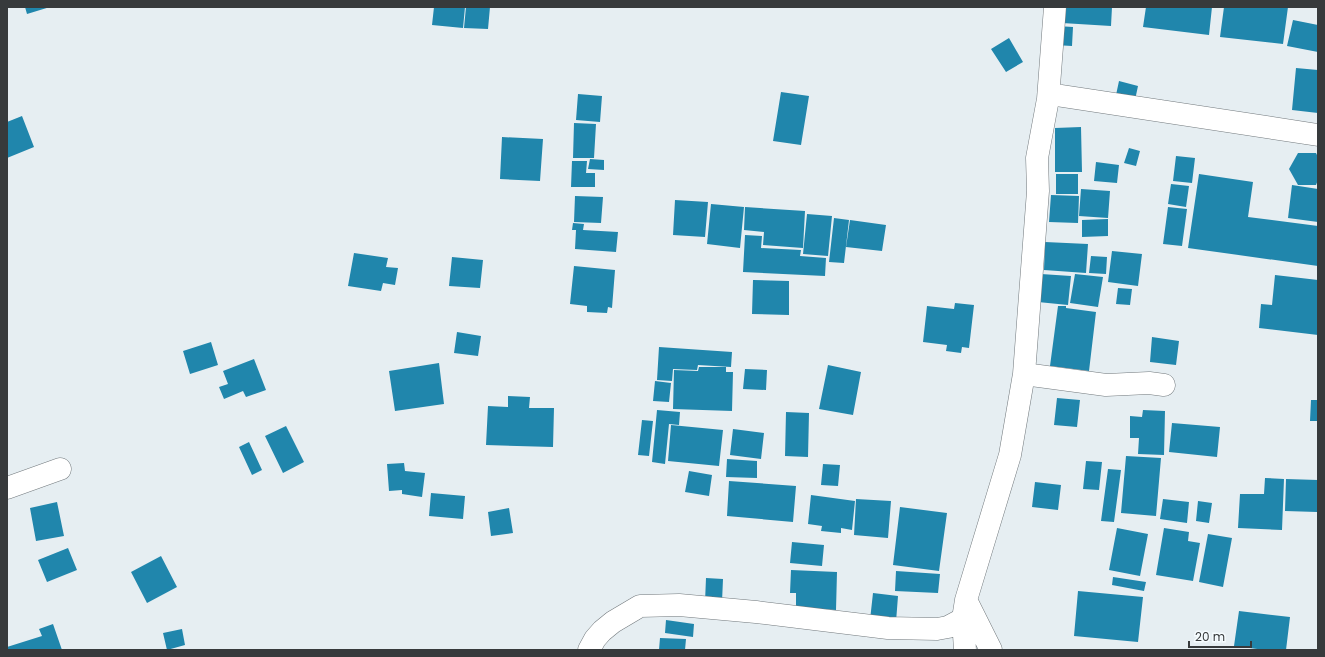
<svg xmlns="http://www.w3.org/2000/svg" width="1325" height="657" font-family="Poppins,sans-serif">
	<rect width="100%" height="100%" fill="#e6eef2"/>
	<path fill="#2086ac" d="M25 7H50L27 14Z
		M434 7H465L463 28 432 25Z
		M466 7H490L488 29 464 28Z
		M1064 7H1112L1111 26 1062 23Z
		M1146 7H1212L1209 35 1143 27Z
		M1224 7H1288L1283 44 1220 37Z
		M1293 20 1318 25V52L1287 46Z
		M1057 26 1073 27 1072 46 1055 45Z
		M1009 38 1023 62 1006 72 991 49Z
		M1296 68 1318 70V113L1292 110Z
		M1119 81 1138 86 1135 100 1116 95Z
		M781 92 809 96 801 145 773 141Z
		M578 94 602 96 600 122 576 120Z
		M22 116 34 147 7 158V122Z
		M574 123 596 124 594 158H573Z
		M1081 127 1082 172H1055V128Z
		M502 137 543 139 540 181 500 179Z
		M1129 148 1140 151 1136 166 1124 163Z
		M1298 153H1316L1318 157V180L1316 185H1298L1289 169Z
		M1176 156 1195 158 1192 183 1173 181Z
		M590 159 604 160V170L588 169Z
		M572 161H587L586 173H595V187H571Z
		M1096 162 1119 165 1117 183 1094 181Z
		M1056 174H1078V194H1056Z
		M1199 174 1253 182 1248 217 1318 226V266L1188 248Z
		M1171 184 1189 186 1186 207 1168 204Z
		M1292 185 1318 189V222L1288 218Z
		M1081 189 1110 191 1108 218 1079 216Z
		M1051 195 1079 196 1078 223 1049 222Z
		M575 196 603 197 601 223 574 222Z
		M675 200 708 202 705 237 673 235Z
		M711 204 744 207 740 248 707 244Z
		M745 207 805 211 803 248 763 245 764 232 744 230Z
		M1168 207 1187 209 1182 246 1163 244Z
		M807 214 832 216 828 256 803 254Z
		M834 218 849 220 844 263 829 262Z
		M1108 219V236L1082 237V220Z
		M850 220 886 225 882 251 846 247Z
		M573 223 584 224 583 230 618 232 616 252 575 249 576 230H572Z
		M745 235 762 236 761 248 801 250 800 256 826 258 825 276 743 272Z
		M1045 242 1088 244 1086 273 1044 270Z
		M1112 251 1142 254 1138 286 1108 282Z
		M354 253 388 258 386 267 398 268 395 285 383 283 381 291 348 286Z
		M1091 256 1107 257 1106 274 1089 273Z
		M452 257 483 260 480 288 449 286Z
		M574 266 615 270 612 308 608 307 607 313 587 312V306L570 304Z
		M1041 274 1071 276 1068 305 1038 302Z
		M1075 274 1103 277 1098 307 1070 303Z
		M1275 275 1318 280V335L1259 328 1261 304 1272 305Z
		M753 280 789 281V315L752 314Z
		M1118 288 1132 289 1130 305 1116 304Z
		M955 303 974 305 969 348 962 347 961 353 946 351 947 345 923 342 927 306 954 309Z
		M1058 306H1066V308L1096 312 1089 371 1050 366Z
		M457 332 481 336 478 356 454 353Z
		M1152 337 1179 341 1176 365 1150 362Z
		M211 342 218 365 190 374 183 351Z
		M659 347 732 352 731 367 698 365 697 370 673 369 672 381 657 380Z
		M254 359 266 390 246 397 243 391 224 399 219 387 228 384 223 371Z
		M439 363 444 404 395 411 389 371Z
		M828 365 861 372 853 415 819 409Z
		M699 367H726V372H733L732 411 673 409 674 370 698 371Z
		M745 369 767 370 766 390 743 389Z
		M655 381 671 383 669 402 653 401Z
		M508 396 530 397 529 408H554L553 447 486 445 488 406 508 407Z
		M1057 398 1080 400 1077 427 1054 425Z
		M1311 400H1318V421H1310Z
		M657 410 680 412 679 425 669 424 665 464 652 462Z
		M1143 410 1165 411 1164 455 1138 454 1139 438H1130V416L1142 417Z
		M786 412 809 413 808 457 785 456Z
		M642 420 653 421 649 456 638 455Z
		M1172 423 1220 427 1217 457 1169 452Z
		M671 425 723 430 719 466 668 461Z
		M286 426 304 462 283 473 265 436Z
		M733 429 764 433 761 459 730 455Z
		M249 442 262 470 252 475 239 447Z
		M1126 456 1161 458 1156 516 1121 513Z
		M727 459 757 461V478L726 477Z
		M1086 461 1102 462 1099 490 1083 489Z
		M404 463 405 471 425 473 422 497 402 494V490L389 491 387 464Z
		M823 464 840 465 838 486 821 485Z
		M1108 469 1121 470 1114 522 1101 521Z
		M689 471 712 475 709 496 685 492Z
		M1265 478 1284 479 1282 530 1238 528 1240 494H1264Z
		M1286 479 1318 480 1317 512 1285 511Z
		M729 481 796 486 793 522 727 516Z
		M1035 482 1061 485 1058 510 1032 507Z
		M431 493 465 496 463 519 429 516Z
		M811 495 855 501 852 530 841 528V533L821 531 822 526 808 524Z
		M856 499 891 501 888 538 854 535Z
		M1163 499 1189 502 1187 523 1160 519Z
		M1198 501 1212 503 1209 523 1196 521Z
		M57 502 64 536 36 541 30 508Z
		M900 507 947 513 939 571 893 565Z
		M509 508 513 533 491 536 488 512Z
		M1117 528 1148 534 1140 576 1109 570Z
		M1164 528 1189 532 1188 541 1200 543 1193 581 1156 575Z
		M1208 534 1232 538 1223 587 1199 582Z
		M792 542 824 545 822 566 790 563Z
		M68 548 77 570 47 582 38 560Z
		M161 556 177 587 147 603 131 572Z
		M791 570 837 572 836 610 796 608V593H790Z
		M896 571 940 574 938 593 895 591Z
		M1113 577 1146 582 1144 591 1112 585Z
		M706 578 723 579 722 602H705Z
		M1078 591 1143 597 1138 642 1074 636Z
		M873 593 898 596 896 622 870 620Z
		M1239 611 1290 617 1286 650H1265L1234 646Z
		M666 620 694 624 693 637 665 633Z
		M53 624 62 650H7V647L42 636 39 629Z
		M182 629 185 645 167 650 163 633Z
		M660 638 686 639 685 650H659Z"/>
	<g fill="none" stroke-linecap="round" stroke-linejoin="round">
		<g stroke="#72797d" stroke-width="23">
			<path id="minor" d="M1049 94 1318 135
				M1024 374 1106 385 1149 383 1164 385
				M7 488 60 469
				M966 600 991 650
				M589 650 595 639 602 631 613 622 640 606 679 605 756 612 888 628 937 629 948 627 963 619
				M965 650 963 619 966 600 1010 455 1024 374 1038 191 1037 158 1048 99 1055 7"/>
		</g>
		<use href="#minor" stroke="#fff" stroke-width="22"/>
	</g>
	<rect width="1325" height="657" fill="none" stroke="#373a3c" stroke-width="16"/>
	<path d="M1189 641v6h62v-6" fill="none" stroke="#373a3c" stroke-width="2"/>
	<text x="1195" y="641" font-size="12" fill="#373a3c" stroke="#f5fbfe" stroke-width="3" paint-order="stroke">20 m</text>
</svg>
